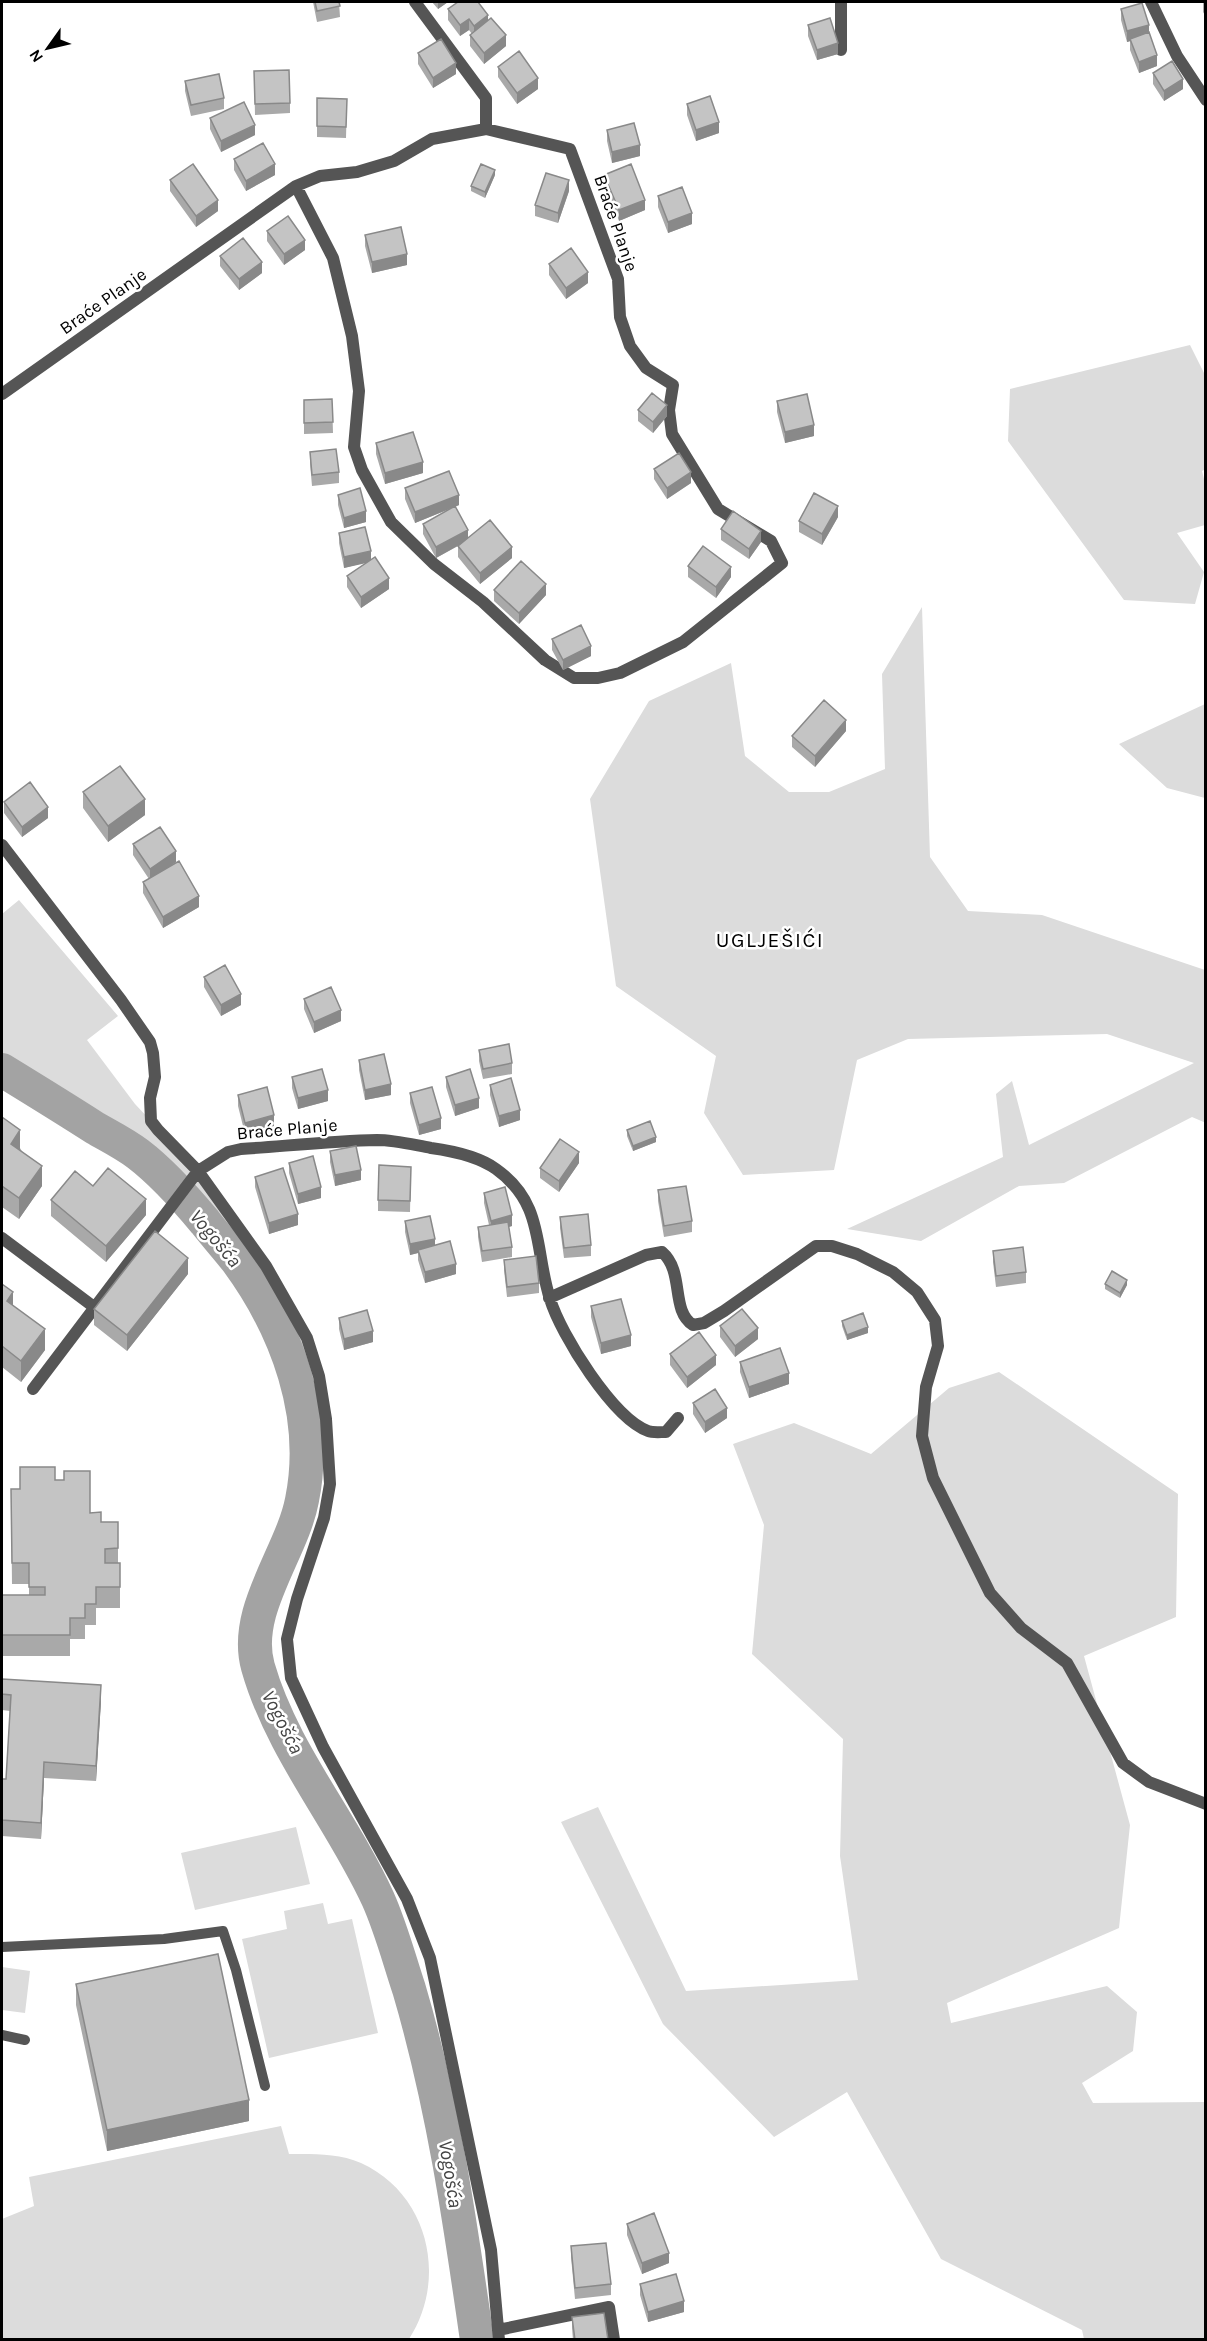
<svg xmlns="http://www.w3.org/2000/svg" width="1207" height="2341" font-family="Karla,sans-serif">
	<rect width="100%" height="100%" fill="#fff"/>
	<path fill="#dcdcdc" d="M1190 345 1205 375 1206 469 1202 471 1205 483V525L1177 533 1204 572 1195 604 1124 600 1008 441 1010 389Z
		M922 607 930 857 968 911 1042 915 1205 970 1206 1123 1192 1117 1064 1183 1019 1186 921 1241 847 1229 1003 1157 996 1094 1012 1081 1029 1145 1194 1063 1107 1034 908 1039 857 1060 834 1170 743 1175 704 1113 716 1056 616 986 590 799 649 701 731 663 745 756 789 792H829L885 769 882 674Z
		M1205 704V798L1167 788 1119 744Z
		M19 900 118 1016 87 1040 135 1104 151 1121 266 1266 319 1376 297 1383C274 1309 241 1261 190 1205 173 1187 157 1168 137 1154 95 1123 46 1098 2 1070V914Z
		M999 1372 1178 1494 1176 1617 1084 1656 1130 1825 1119 1928 947 2003 951 2023 1107 1986 1137 2012 1133 2051 1082 2083 1093 2103 1205 2102V2339H1084L1082 2330 941 2259 847 2092 774 2137 663 2024 561 1822 598 1807 686 1991 858 1980 840 1856 843 1739 752 1654 764 1525 733 1444 794 1423 871 1454 949 1388Z
		M296 1827 310 1884 195 1910 181 1853Z
		M323 1903 328 1924 352 1919 378 2033 269 2058 242 1939 287 1929 284 1911Z
		M2 1967 30 1971 25 2013 2 2010Z
		M281 2126 289 2154C314 2154 338 2153 361 2163 429 2194 448 2279 409 2339H2V2219L34 2206 29 2177Z"/>
	<g fill="none" stroke-linecap="round" stroke-linejoin="round">
		<path stroke="#a3a3a3" stroke-width="34" d="M2 1070C33 1089 64 1108 95 1128 109 1136 125 1144 138 1154 163 1173 185 1198 205 1222 215 1235 227 1248 237 1261 287 1329 319 1416 302 1500 292 1553 242 1611 258 1667 282 1751 342 1820 378 1899 391 1928 399 1959 409 1989 443 2104 460 2221 477 2340"/>
		<path stroke="#555" stroke-width="10" d="M2 1947 164 1939 223 1931 236 1970 265 2086
			M2 2035 25 2040"/>
		<path stroke="#555" stroke-width="12" d="M415 2 486 98V129
			M841 2V50
			M1151 2 1177 56 1206 100
			M2 394 296 186 320 176 357 172 394 161 432 139 486 129 570 149 618 279 620 317 630 346 646 368 673 385 669 410 672 434 718 509 771 541 782 563 683 642 620 673 598 678H574L545 660 483 602 434 564 391 522 362 470 354 447 359 391 352 336 333 258 296 186
			M2 845 121 1000 150 1042 153 1053 155 1077 150 1098 151 1121 158 1130 198 1171 266 1266 307 1338 319 1376 326 1419 330 1484 324 1518 297 1599 287 1639 291 1678 323 1747 407 1899 430 1958 491 2250 499 2340
			M2 1238 94 1307
			M549 1298 646 1255 662 1252C685 1272 670 1310 693 1325L704 1323 724 1311 816 1246H832L857 1254 893 1272 917 1292 935 1320 938 1346 926 1387 922 1436 933 1478 990 1593 1021 1628 1067 1663 1123 1763 1149 1782 1206 1804
			M33 1389 198 1171 228 1152 241 1149C286 1146 332 1141 377 1140 395 1140 414 1145 431 1148 453 1151 478 1156 496 1169 545 1204 534 1249 550 1299 561 1335 613 1418 648 1431 653 1433 660 1432 666 1432L678 1418
			M498 2330 609 2307 614 2340"/>
	</g>
	<path fill="#a9a9a9" d="M313 2H339L340 17 317 22Z
		M432 2H448L438 9Z
		M1203 2H1206V17L1203 12Z
		M448 9 488 20 506 46 484 64 470 46V35L472 34 469 30 460 36 448 20Z
		M1121 9 1149 32 1157 66 1139 73 1130 50V41L1127 42 1121 20Z
		M808 25 838 54 817 60 808 36Z
		M418 53 456 74 433 88 418 64Z
		M498 67 538 89 517 104 498 77Z
		M254 71 290 103V113L255 115Z
		M1153 73 1183 89 1164 101 1153 84Z
		M185 81 224 98V109L191 116 185 91Z
		M317 98 347 99 346 138 317 137Z
		M687 104 719 133 696 141 687 115Z
		M210 118 255 135 221 152 210 129Z
		M607 130 640 156 612 163 607 141Z
		M234 159 275 175 246 191 234 170Z
		M495 175 485 198 471 191V186Z
		M604 175 645 210 619 221 604 185Z
		M170 180 218 211 196 227 170 191Z
		M569 191 558 223 535 216V205Z
		M658 196 692 224 668 233 658 207Z
		M267 231 305 250 284 265 267 241Z
		M365 235 407 265 372 273 365 246Z
		M220 256 262 273 239 290 220 266Z
		M549 264 588 283 566 299 549 275Z
		M332 399 333 433 304 434V400Z
		M777 401 814 436 785 443 777 412Z
		M638 410 667 416 653 433 638 421Z
		M376 443 423 473 385 484 376 454Z
		M310 452 339 472V483L312 486 310 463Z
		M654 469 691 483 667 499 654 479Z
		M405 488 459 505 455 507 468 538 512 558 480 584 458 557V546L436 558 423 534V524L452 508 415 523 405 499Z
		M338 495 366 522 344 528 338 505Z
		M838 517 822 545 799 532V521Z
		M721 529 761 542 749 559 721 540Z
		M339 533 371 560 389 589 361 608 347 587V576L367 562 344 568 339 543Z
		M688 566 731 577 716 598 688 577Z
		M494 590 546 595 519 624 494 601Z
		M552 639 591 656 563 670 552 650Z
		M846 731 815 767 792 747V736Z
		M83 792 145 815 108 842 83 808Z
		M4 802 48 818 22 837 4 813Z
		M133 844 176 862 166 869 199 907 163 928 143 893V882L149 879 133 855Z
		M204 977 241 1005 221 1016 204 987Z
		M304 999 341 1021 314 1033 304 1009Z
		M479 1050 512 1063V1074L483 1079 479 1061Z
		M359 1060 391 1095 365 1100 359 1070Z
		M292 1077 328 1101 298 1109 292 1088Z
		M446 1077 479 1108 455 1116 446 1087Z
		M490 1085 520 1120 499 1127 490 1095Z
		M410 1093 441 1129 419 1135 410 1103Z
		M238 1095 274 1126 245 1134 238 1106Z
		M2 1117 42 1186 19 1219 2 1207Z
		M627 1130 656 1142 633 1151 627 1136Z
		M330 1151 361 1180 335 1186 330 1162Z
		M289 1163 321 1198 298 1204 289 1173Z
		M579 1163 559 1192 540 1178V1168Z
		M411 1167 410 1212 378 1211V1200Z
		M255 1177 298 1225 269 1234 255 1187Z
		M93 1186 146 1215 106 1262 51 1216V1200Z
		M658 1190 692 1221V1232L664 1237 658 1201Z
		M484 1193 512 1226 509 1227 512 1247V1257L482 1262 478 1237V1227L489 1225 484 1203Z
		M560 1217 591 1245V1256L564 1258 560 1228Z
		M405 1221 435 1245 456 1274 425 1283 418 1260V1253L410 1255 405 1232Z
		M993 1251 1026 1272V1283L996 1287 993 1262Z
		M504 1260 539 1283V1293L507 1297 504 1270Z
		M188 1274 127 1351 94 1325V1309Z
		M2 1284 13 1306 45 1350 21 1382 2 1367Z
		M1105 1284 1127 1285 1120 1298 1105 1289Z
		M591 1306 631 1346 601 1354 591 1317Z
		M339 1318 373 1342 344 1350 339 1329Z
		M842 1321 868 1333 847 1340 842 1326Z
		M720 1326 758 1339 735 1357 720 1337Z
		M670 1354 716 1365 687 1388 670 1365Z
		M740 1362 789 1384 749 1398 740 1372Z
		M693 1403 727 1418 705 1433 693 1414Z
		M55 1480 101 1522H118V1563H120V1608H96V1625H85V1639H70V1656H2V1595H29V1584H12L11 1489H20Z
		M2 1679 101 1701 96 1781 44 1778 41 1839 2 1836V1779H6L10 1711 2 1710Z
		M76 1984 249 2121 107 2151 76 2005Z
		M627 2224 669 2263 642 2274 627 2235Z
		M571 2246 611 2284V2295L575 2299 571 2257Z
		M640 2284 684 2312 648 2322 640 2295Z
		M572 2317 608 2340H573L572 2328Z"/>
	<path fill="#898989" d="M438 2H448L438 9Z
		M488 15V25L474 37V26Z
		M469 19V30L460 36V25Z
		M1149 25V36L1127 42V31Z
		M506 35V46L484 64V53Z
		M838 43V54L817 60V50Z
		M1157 55V66L1139 73V62Z
		M456 63V74L433 88V78Z
		M538 78V89L517 104V93Z
		M1183 79V89L1164 101V91Z
		M719 122V133L696 141V130Z
		M255 125V135L221 152V141Z
		M640 145V156L612 163V152Z
		M275 164V175L246 191V181Z
		M495 170V175L485 198V192Z
		M569 180V191L558 223V213Z
		M218 200V211L196 227V216Z
		M645 200V210L619 221V210Z
		M692 213V224L668 233V222Z
		M305 240V250L284 265V254Z
		M407 254V265L372 273V262Z
		M262 262V273L239 290V279Z
		M588 272V283L566 299V288Z
		M667 405V416L653 433V422Z
		M814 425V436L785 443V432Z
		M423 462V473L385 484V473Z
		M691 472V483L667 499V488Z
		M459 495V505L415 523V512Z
		M838 506V517L822 545V534Z
		M366 511V522L344 528V518Z
		M468 530V540L436 558V547Z
		M761 531V542L749 559V549Z
		M512 547V558L480 584V573Z
		M371 551V562L344 568V557Z
		M731 567V577L716 598V587Z
		M389 578V589L361 608V597Z
		M546 584V595L519 624V613Z
		M591 646V656L563 670V660Z
		M846 720V731L815 767V756Z
		M145 799V815L108 842V826Z
		M48 807V818L22 837V827Z
		M176 851V862L150 880V869Z
		M199 896V907L163 928V917Z
		M241 994V1005L221 1016V1005Z
		M341 1010V1021L314 1033V1022Z
		M391 1084V1095L365 1100V1090Z
		M328 1090V1101L298 1109V1098Z
		M479 1098V1108L455 1116V1105Z
		M520 1110V1120L499 1127V1116Z
		M274 1115V1126L245 1134V1123Z
		M441 1118V1129L419 1135V1125Z
		M20 1130V1151L11 1144Z
		M656 1137V1142L633 1151V1146Z
		M579 1152V1163L559 1192V1181Z
		M42 1166V1186L19 1219V1198Z
		M361 1170V1180L335 1186V1175Z
		M321 1187V1198L298 1204V1194Z
		M146 1199V1215L106 1262V1246Z
		M298 1214V1225L269 1234V1223Z
		M512 1215V1226L491 1231V1221Z
		M435 1239V1249L418 1250V1253L410 1255V1244Z
		M188 1258V1274L127 1351V1335Z
		M456 1264V1274L425 1283V1272Z
		M1127 1280V1285L1120 1298V1293Z
		M13 1292V1313L7 1301Z
		M868 1327V1333L847 1340V1335Z
		M758 1328V1339L735 1357V1346Z
		M45 1329V1350L21 1382V1361Z
		M373 1331V1342L344 1350V1339Z
		M631 1335V1346L601 1354V1343Z
		M716 1355V1365L687 1388V1377Z
		M789 1373V1384L749 1398V1387Z
		M727 1408V1418L705 1433V1422Z
		M101 1685V1701L96 1781V1766Z
		M44 1762V1778L41 1839V1823Z
		M249 2100V2121L107 2151V2130Z
		M669 2253V2263L642 2274V2263Z
		M684 2301V2312L648 2322V2312Z"/>
	<path fill="#c4c4c4" stroke="#898989" stroke-width="1.5" d="M315 2H339L340 6 317 11Z
		M458 2H478L488 15 474 26 469 19 460 25 448 9Z
		M1142 3 1149 25 1127 31 1121 9Z
		M491 18 506 35 484 53 470 35Z
		M830 18 838 43 817 50 808 25Z
		M1149 32 1157 55 1139 62 1130 39Z
		M441 39 456 63 433 78 418 53Z
		M519 51 538 78 517 93 498 67Z
		M1172 61 1183 79 1164 91 1153 73Z
		M289 70 290 103 255 104 254 71Z
		M219 74 224 98 191 105 185 81Z
		M710 96 719 122 696 130 687 104Z
		M317 98 347 99 346 127 317 126Z
		M244 102 255 125 221 141 210 118Z
		M634 123 640 145 612 152 607 130Z
		M263 143 275 164 246 181 234 159Z
		M193 164 218 200 196 216 170 180Z
		M481 164 495 170 485 192 471 186Z
		M631 164 645 200 619 210 604 175Z
		M546 173 569 180 558 213 535 205Z
		M682 187 692 213 668 222 658 196Z
		M288 216 305 240 284 254 267 231Z
		M401 227 407 254 372 262 365 235Z
		M243 238 262 262 239 279 220 256Z
		M571 248 588 272 566 288 549 264Z
		M652 393 667 405 653 422 638 410Z
		M807 394 814 425 785 432 777 401Z
		M332 399 333 422 304 423V400Z
		M413 432 423 462 385 473 376 443Z
		M336 449 339 472 312 475 310 452Z
		M679 453 691 472 667 488 654 469Z
		M449 471 459 495 415 512 405 488Z
		M360 488 366 511 344 518 338 495Z
		M814 493 838 506 822 534 799 521Z
		M455 506 468 530 436 547 423 524Z
		M733 511 761 531 749 549 721 529Z
		M490 520 512 547 480 573 458 546Z
		M365 527 371 551 344 557 339 533Z
		M703 546 731 567 716 587 688 566Z
		M375 557 389 578 361 597 347 576Z
		M521 561 546 584 519 613 494 590Z
		M581 625 591 646 563 660 552 639Z
		M824 700 846 720 815 756 792 736Z
		M120 766 145 799 108 826 83 792Z
		M30 782 48 807 22 827 4 802Z
		M160 827 176 851 150 869 133 844Z
		M179 861 199 896 163 917 143 882Z
		M225 965 241 994 221 1005 204 977Z
		M331 987 341 1010 314 1022 304 999Z
		M509 1044 512 1063 483 1069 479 1050Z
		M384 1054 391 1084 365 1090 359 1060Z
		M322 1069 328 1090 298 1098 292 1077Z
		M470 1069 479 1098 455 1105 446 1077Z
		M511 1078 520 1110 499 1116 490 1085Z
		M267 1087 274 1115 245 1123 238 1095Z
		M432 1087 441 1118 419 1125 410 1093Z
		M2 1117 20 1130 11 1144 42 1166 19 1198 2 1186Z
		M650 1121 656 1137 633 1146 627 1130Z
		M560 1139 579 1152 559 1181 540 1168Z
		M356 1146 361 1170 335 1175 330 1151Z
		M313 1156 321 1187 298 1194 289 1163Z
		M379 1165 411 1167 410 1201 378 1200Z
		M108 1168 146 1199 106 1246 51 1200 75 1171 93 1186Z
		M283 1168 298 1214 269 1223 255 1177Z
		M686 1186 692 1221 664 1226 658 1190Z
		M505 1187 512 1215 491 1221 484 1193Z
		M588 1214 591 1245 564 1248 560 1217Z
		M430 1216 435 1239 410 1244 405 1221Z
		M508 1222 512 1247 482 1251 478 1227Z
		M155 1231 188 1258 127 1335 94 1309Z
		M450 1241 456 1264 425 1272 418 1250Z
		M1023 1247 1026 1272 996 1276 993 1251Z
		M536 1256 539 1283 507 1287 504 1260Z
		M1112 1271 1127 1280 1120 1293 1105 1284Z
		M2 1284 13 1292 7 1301 45 1329 21 1361 2 1346Z
		M621 1299 631 1335 601 1343 591 1306Z
		M742 1309 758 1328 735 1346 720 1326Z
		M367 1310 373 1331 344 1339 339 1318Z
		M863 1313 868 1327 847 1335 842 1321Z
		M699 1332 716 1355 687 1377 670 1354Z
		M780 1348 789 1373 749 1387 740 1362Z
		M715 1389 727 1408 705 1422 693 1403Z
		M20 1467H55V1480H64V1471H90V1513L101 1512V1522H118V1548L105 1549V1563H120V1587H96V1604H85V1618H70V1635H2V1595H45V1587H29V1563H12L11 1489H20Z
		M2 1679 101 1685 96 1766 44 1762 41 1823 2 1820V1779H6L11 1695 2 1694Z
		M218 1954 249 2100 107 2130 76 1984Z
		M654 2213 669 2253 642 2263 627 2224Z
		M606 2243 611 2284 575 2288 571 2246Z
		M676 2274 684 2301 648 2312 640 2284Z
		M604 2313 608 2340H575L572 2317Z"/>
	<g text-anchor="middle" stroke-width="5" stroke-linejoin="round" paint-order="stroke">
		<g font-size="18" fill="#000" stroke="#fff">
			<text transform="translate(616 223) rotate(71)" y="6">Braće Planje</text>
			<text transform="translate(103 301) rotate(-35)" y="6">Braće Planje</text>
			<text transform="translate(287 1129) rotate(-5)" y="6">Braće Planje</text>
		</g>
		<g font-size="20" font-style="italic" fill="#444" stroke="#fff">
			<text transform="translate(216 1238) rotate(50)" y="7">Vogošća</text>
			<text transform="translate(283 1722) rotate(63)" y="7">Vogošća</text>
			<text transform="translate(451 2174) rotate(81)" y="7">Vogošća</text>
		</g>
		<g font-size="21" letter-spacing="1.5" fill="#000" stroke="#fff">
			<text x="770" y="947">UGLJEŠIĆI</text>
		</g>
	</g>
	<rect width="1207" height="2341" fill="none" stroke="#000000" stroke-width="6"/>
	<g transform="translate(48 48) rotate(236)" stroke="#ffffff" stroke-width="4.5" paint-order="stroke">
	<path d="M0-4.5L10 22L0 15L-10 22Z" fill="#000000"/>
	<text y="-9" font-size="16" font-weight="bold" text-anchor="middle" fill="#000000">N</text>
	</g>
</svg>
